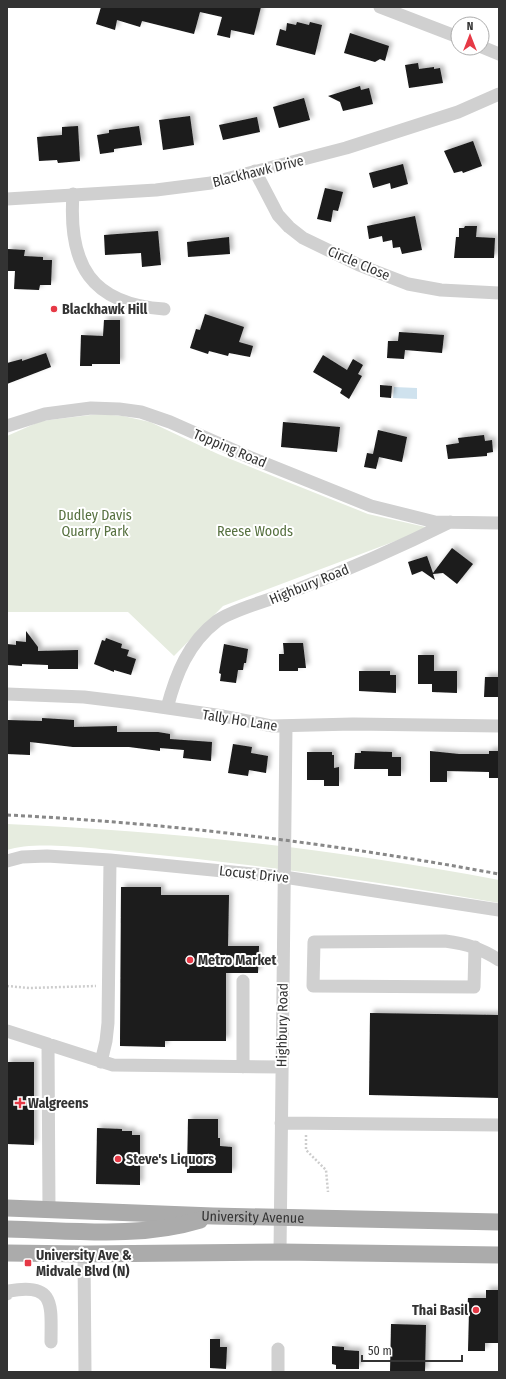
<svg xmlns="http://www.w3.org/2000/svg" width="506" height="1379" font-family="'Fira Sans Condensed',sans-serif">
	<defs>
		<filter id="shadow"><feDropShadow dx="3.5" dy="-3.5" stdDeviation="2" flood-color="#0004"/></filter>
	</defs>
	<rect width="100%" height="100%" fill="#fff"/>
	<path fill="#e6ecdf" d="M99 414 123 416 150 422 218 454 368 514 430 528 223 606 174 656 128 612H7V436L41 421Z
		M7 824C172 831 336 849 499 880V903C377 881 254 864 130 852 99 849 35 840 7 850Z"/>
	<path fill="#cfe2ee" d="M394 387 417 388V399L393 398Z"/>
	<path fill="#1a1a1a" filter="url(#shadow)" d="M101 7H261L254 35 231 30 230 38 217 35 222 17 200 12 194 34 142 21 140 27 117 20 115 30 96 24Z
		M297 22 309 25 310 22 322 25 315 55 276 45 280 29 286 31 287 23 296 25Z
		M350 33 389 46 385 61 380 59 375 62 344 53Z
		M418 63 419 69 434 67V69L440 68 443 83 409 88 405 65Z
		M360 86 361 90 369 88 373 104 343 111 340 102 328 96Z
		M304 98 310 120 279 128 273 107Z
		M190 116 194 145 163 150 159 120Z
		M257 117 260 132 223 140 219 125Z
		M78 126 80 161 58 163 57 160 39 161 37 137 62 135V127Z
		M139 126 142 145 114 149V152L100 154 97 135 109 133V130Z
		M473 141 482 166 463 173 462 171 454 173 444 151Z
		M403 164 408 184 391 189 390 183 373 188 369 173Z
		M325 188 343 192 338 211 333 210 331 222 317 219Z
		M415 216 422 250 402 254 400 247 393 248 392 240 383 242 382 236 369 239 367 226Z
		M465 226H477L476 237 495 238 494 258H454L456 237H459V228H464Z
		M158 231 161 265 142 267 141 253 105 255 104 235Z
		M229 237 230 254 188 257 187 242Z
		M8 249 25 250 24 256 43 257V260H52L51 285H40L39 290 14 289 15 271H7Z
		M205 314 244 327 239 342 253 346 250 357 229 353 228 356 209 351 208 354 190 348 196 329 200 330Z
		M104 320H120V364H92V366H80L81 335 103 336Z
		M399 332 444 335 442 353 405 350 404 359 387 358 388 341H398Z
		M46 353 51 367 7 384V363L22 359V361Z
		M323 355 347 370 353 359 363 365 358 374 362 376 349 399 340 393 342 389 313 372Z
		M380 385 392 386 391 398 380 397Z
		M283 422 340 427 337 452 281 447Z
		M378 430 407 437 402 462 379 457 376 469 364 467 367 453 373 454Z
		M484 435 485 441 492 440 493 452 487 453V456L448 459 446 445 459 443 458 438Z
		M452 548 473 564 457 584 443 573 433 574 435 580 422 571 412 575 408 562 427 556 433 573Z
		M26 631 38 647V651L78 650V669H48V665L22 664V666L8 665 7 644 16 645V641L26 642Z
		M106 638 122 644 121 648 129 650 127 656 136 659 131 675 114 670V672L94 664 102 640 105 641Z
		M283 643H303L306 668H298V671H279V654H284Z
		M224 644 248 649 246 663H244L243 670H238L236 683 220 681 221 674 219 673Z
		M418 655H434V671H457V693L432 692V684H418Z
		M359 671H390V675H396V693L359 691Z
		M485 677H499V697H484Z
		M42 718 74 720V727L117 726V732H158L170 734V739L212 742 211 761 183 758 184 750 160 748V751L129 747H73L30 742V755L7 754V720L42 721Z
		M233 744 252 747 251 753 268 756 266 773 249 770 248 776 228 773Z
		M361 751 392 752V757H401V776H388V769H354L355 753H361Z
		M430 751 459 754H489V751H499V778H489V772L447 771V782H430Z
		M307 752H332V755H334V768L339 767V786H324V780H307Z
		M121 887H161V895H229L228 946H259L258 973H226V1041H165V1047L120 1046Z
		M370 1013 499 1015V1098L369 1095Z
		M7 1062H34V1145L7 1144Z
		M188 1119H218V1138H220V1146L232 1147V1173H187Z
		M97 1128 122 1129V1131H132V1135H140V1185L96 1184Z
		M486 1290H499V1343H485V1351H468L469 1311H467L468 1298H486Z
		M391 1324 426 1325 425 1372H390Z
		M210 1339H220V1347H227L226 1369 210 1368Z
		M332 1346 344 1347V1350L359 1351V1369H336V1365L332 1364Z"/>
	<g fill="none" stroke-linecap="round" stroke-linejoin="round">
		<path stroke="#cdcdcd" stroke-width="2.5" stroke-dasharray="2 2" stroke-linecap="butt" d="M7 986 29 988 96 986
			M306 1135V1150L326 1170 328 1192"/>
		<path stroke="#d0d0d0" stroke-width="13" d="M380 7 458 37
			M482 47 499 54
			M255 171 278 215 289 227 303 238 359 265 408 284 441 290 499 293
			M73 194C68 265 91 304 164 309
			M7 199 156 190 211 183 346 148 458 112 499 94
			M7 426 45 414 91 408 119 409 141 412 170 422 249 457 371 506 435 522 499 523
			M7 694 84 697 133 703 223 716 272 726 353 724 499 726
			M167 708C176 674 188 643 217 621 232 610 272 599 291 592 345 571 398 548 450 522
			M7 861 22 857 47 856 110 860 284 877 499 910
			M475 947 474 987 313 986 314 942 445 941C467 944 480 948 499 960
			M7 1031 113 1065 281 1067
			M48 1044 49 1210
			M101 1062 106 1041 108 1023 110 860
			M243 1067V981
			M281 1123 499 1125
			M280 1252 286 727
			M84 1254 85 1372
			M7 1294 9 1291C56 1282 51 1306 51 1342
			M278 1372V1349"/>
		<g stroke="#ababab" stroke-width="17">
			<path id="s1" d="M7 1208 213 1216 499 1222"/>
			<path d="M7 1229C70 1230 138 1239 200 1220"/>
			<path d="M7 1253 84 1254 280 1252 499 1255"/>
		</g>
		<path stroke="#888" stroke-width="3" stroke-dasharray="4 3" stroke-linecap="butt" d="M7 815C172 823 336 844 499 874"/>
	</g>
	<g fill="#e63946" stroke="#fff" stroke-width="1.5">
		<circle cx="54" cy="309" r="4"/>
		<circle cx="190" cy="960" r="4"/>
		<path d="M18 1097h4v4h4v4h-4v4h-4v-4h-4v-4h4z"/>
		<circle cx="118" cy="1159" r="4"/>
		<rect x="24" y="1259" width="8" height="8" rx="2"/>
		<circle cx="476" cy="1310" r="4"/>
	</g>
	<g text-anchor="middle" stroke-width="4" stroke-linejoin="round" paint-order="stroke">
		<g font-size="14" fill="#333" stroke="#fff">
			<text transform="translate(258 171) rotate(-14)" y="5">Blackhawk Drive</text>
			<text transform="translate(359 263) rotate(23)" y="5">Circle Close</text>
			<text transform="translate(230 448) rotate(23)" y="5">Topping Road</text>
			<text transform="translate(309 584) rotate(-22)" y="5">Highbury Road</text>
			<text transform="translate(240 720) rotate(9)" y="5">Tally Ho Lane</text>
			<text transform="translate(254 874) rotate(6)" y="5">Locust Drive</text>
			<text transform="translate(282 1025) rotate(-89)" y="5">Highbury Road</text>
			<text dy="5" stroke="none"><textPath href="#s1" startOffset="246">University Avenue</textPath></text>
		</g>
		<g font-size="14" font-weight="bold" fill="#333" stroke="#fff" text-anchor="start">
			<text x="62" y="314">Blackhawk Hill</text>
			<text x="198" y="965">Metro Market</text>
			<text x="28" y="1108">Walgreens</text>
			<text x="126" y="1164">Steve's Liquors</text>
			<text x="36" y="1260">University Ave &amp;<tspan x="36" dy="16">Midvale Blvd (N)</tspan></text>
			<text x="468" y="1315" text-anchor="end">Thai Basil</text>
		</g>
		<g font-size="14" fill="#56703f" stroke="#fff">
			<text x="95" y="520">Dudley Davis<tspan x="95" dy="16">Quarry Park</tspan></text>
			<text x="255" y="536">Reese Woods</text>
		</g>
	</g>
	<rect width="506" height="1379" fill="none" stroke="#333333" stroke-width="16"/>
	<g transform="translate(470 36)"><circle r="19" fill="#ffffff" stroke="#adadad"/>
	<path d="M0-3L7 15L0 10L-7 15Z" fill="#e63946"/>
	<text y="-6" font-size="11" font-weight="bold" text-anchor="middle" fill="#333333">N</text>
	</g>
	<path d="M362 1355v6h100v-6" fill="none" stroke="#333333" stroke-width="2"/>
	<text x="368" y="1355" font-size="12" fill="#333333" stroke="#ffffff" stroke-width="3" paint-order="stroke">50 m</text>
</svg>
